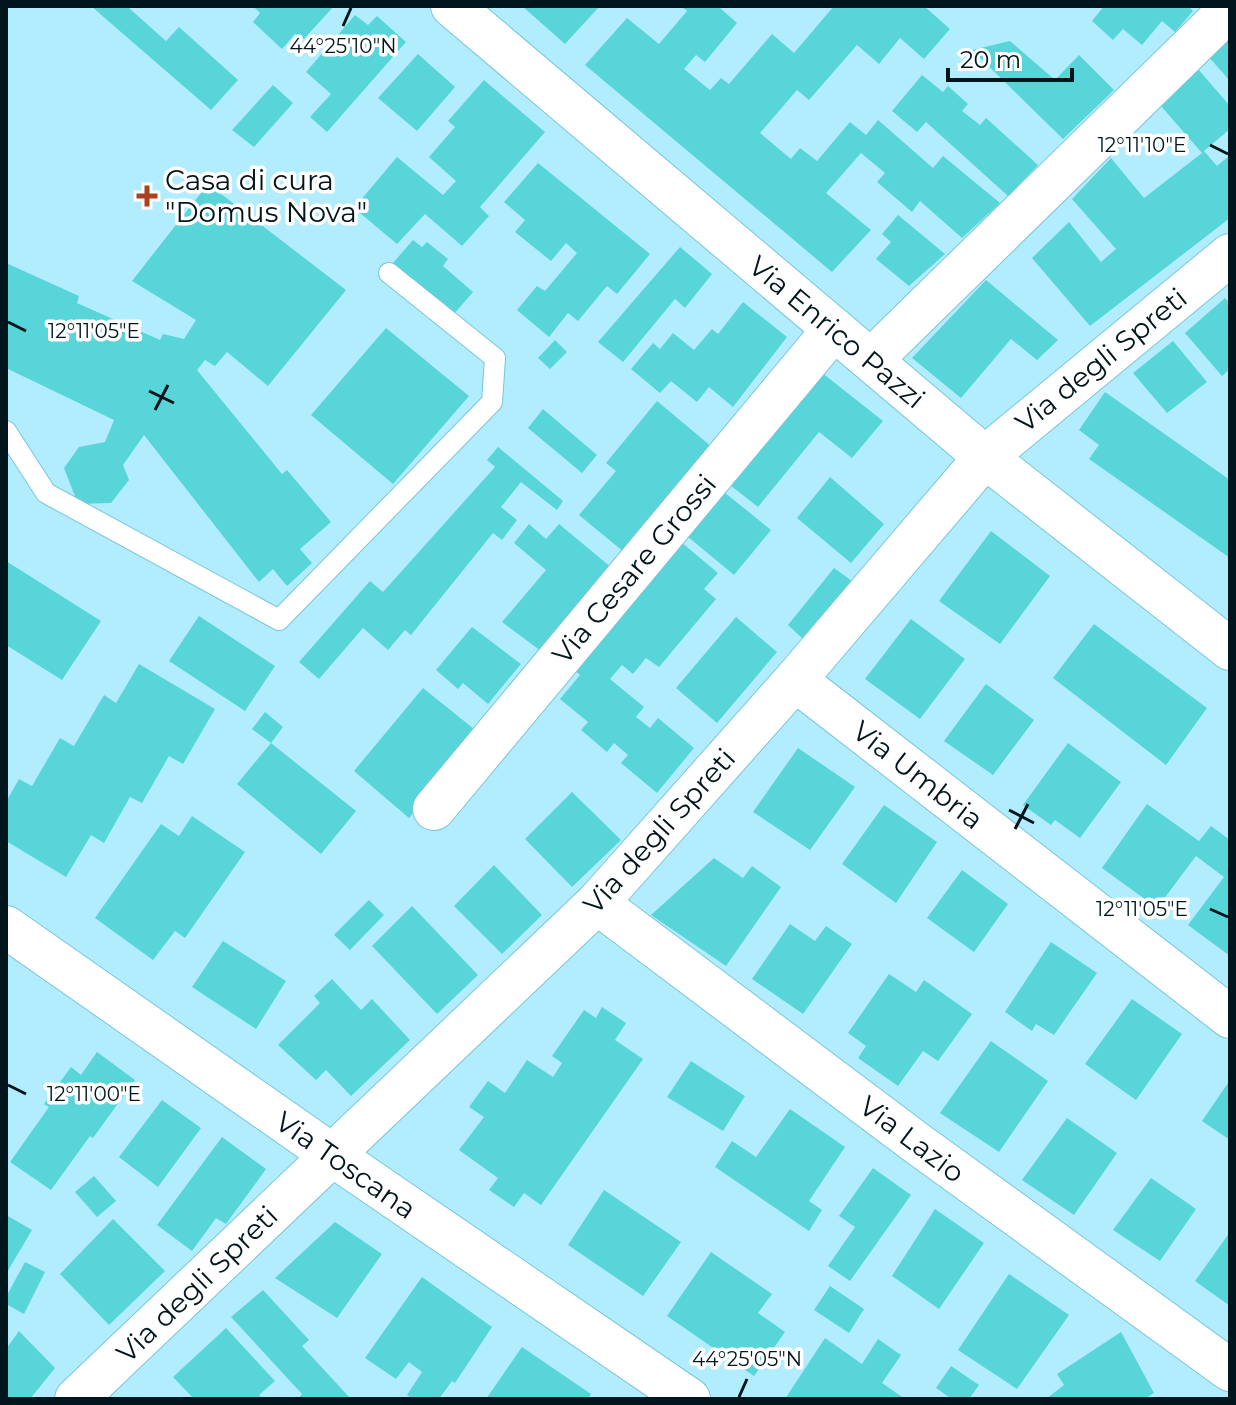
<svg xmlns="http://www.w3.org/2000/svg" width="1236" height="1405" font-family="Montserrat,sans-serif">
	<rect width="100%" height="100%" fill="#b2edff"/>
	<path fill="#57d5d9" d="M91 6H131L129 8 166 41 179 27 238 80 211 110Z
		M253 6H334L304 39 295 34 282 49 253 22 260 13Z
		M522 6H600L565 44Z
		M681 6H721L720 8 737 23 705 62 696 55 684 69 710 90 721 78 729 84 772 34 794 53 834 6H924L950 29 924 59 900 38 879 64 857 45 809 100 797 90 760 133 791 159 800 148 817 161 850 122 866 135 878 120 933 168 943 156 1000 203 962 238 920 201 912 212 877 182 885 173 861 153 826 193 871 230 832 272 585 65 627 18 659 44 687 11Z
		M1104 6H1188L1193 11 1175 32 1162 21 1142 45 1123 29 1113 40 1092 21Z
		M355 15 368 25 377 16 406 42 327 132 310 117 331 94 306 72Z
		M1230 35V81L1208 56Z
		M1010 41 1055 80 1079 55 1114 90 1063 139 972 50Z
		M418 54 455 87 417 131 378 98Z
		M1198 69 1230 106V129L1204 151 1217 166 1230 155V218L1090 326 1032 258 1069 222 1101 262 1116 249 1072 199 1111 158 1144 198 1202 153 1161 106Z
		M922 75 943 92 948 86 968 104 962 111 980 125 986 118 1038 165 1008 196 926 122 917 132 892 111Z
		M484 80 545 132 480 207 489 216 462 246 425 214 397 244 354 208 397 157 443 195 456 181 429 157 455 127 448 121Z
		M273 85 293 103 254 147 232 130Z
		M538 163 650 254 617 294 607 286 578 321 568 313 549 337 517 310 537 286 545 291 577 253 566 243 551 261 515 232 525 220 504 202Z
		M208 184 346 290 268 386 227 352 215 366 205 360 197 370 282 474 287 470 331 522 300 549 312 563 287 586 273 569 259 582 144 435 123 465 129 480 111 503 78 504 64 468 79 447 105 442 114 420 6 368V263L79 296 77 303 160 340 163 334 184 339 196 320 132 281Z
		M898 215 945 254 909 286 876 259 891 242 882 234Z
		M413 240 422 247 427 242 448 259 443 266 473 292 454 314 393 263Z
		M680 247 712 274 685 308 675 299 623 362 598 342Z
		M986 280 1058 340 1037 360 1011 339 961 398 912 358Z
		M1225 298 1230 304V369L1222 376 1185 333Z
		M743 302 787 337 733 407 709 387 697 402 671 381 660 393 631 369 653 343 660 349 673 333 694 350 712 329 718 334Z
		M386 328 469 396 393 484 311 415Z
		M555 340 567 352 550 369 538 358Z
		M1173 341 1207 382 1167 413 1133 373Z
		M821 372 883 421 852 458 819 432 758 507 730 485Z
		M1105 392 1230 480V558L1089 459 1099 445 1079 430Z
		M657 401 718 452 630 557 579 515 616 471 606 463Z
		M543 409 597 455 582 473 528 428Z
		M498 447 563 501 557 510 521 482 501 507 517 520 502 540 493 533 411 635 405 630 388 650 363 628 319 679 299 662 370 581 383 592 495 467 487 460Z
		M830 477 884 524 851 563 797 518Z
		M724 492 771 530 734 575 687 536Z
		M529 524 546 539 559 524 618 573 549 657 502 622 546 570 514 543Z
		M991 531 1050 576 1000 644 939 601Z
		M681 542 718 573 704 589 716 599 659 667 646 658 633 674 622 665 610 679 644 707 636 717 650 728 658 718 694 748 657 793 621 763 628 755 614 743 607 752 581 730 588 722 560 699 580 675 573 669Z
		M6 561 101 621 62 680 6 645Z
		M834 568 852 581 803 639 788 625Z
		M199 616 275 666 245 711 169 661Z
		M736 617 777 652 717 723 676 688Z
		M911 619 965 659 920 719 865 679Z
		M1094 624 1207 708 1166 765 1053 678Z
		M472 627 521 664 488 704 463 683 458 689 436 670Z
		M139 664 215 709 183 764 169 756 142 803 130 797 104 843 91 835 66 877 6 841V802L19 779 32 786 60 738 74 746 104 695 116 703Z
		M986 684 1034 720 993 775 944 741Z
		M423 688 479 733 409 818 354 771Z
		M265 712 283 727 271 743 252 729Z
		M271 743 356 811 321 854 237 784Z
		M1068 743 1121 782 1080 838 1055 820 1051 825 1023 805Z
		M798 748 855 787 810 850 753 812Z
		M572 792 621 840 572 887 525 839Z
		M1147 804 1199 841 1211 826 1230 840V956L1188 925 1224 877 1196 856 1157 908 1102 868Z
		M884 805 937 842 896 903 842 864Z
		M192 816 245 852 185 938 175 931 153 960 95 918 161 824 179 836Z
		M714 858 743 878 752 866 781 887 726 966 651 915Z
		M494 865 542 915 502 954 454 906Z
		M962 870 1008 904 974 952 927 918Z
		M369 900 384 915 350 950 334 935Z
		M412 906 478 975 437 1014 372 946Z
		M790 924 815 941 826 926 852 944 803 1014 752 979Z
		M223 941 286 981 256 1029 192 987Z
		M1051 942 1097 973 1054 1035 1036 1024 1032 1031 1005 1012Z
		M889 974 916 992 924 980 972 1014 938 1061 923 1051 898 1086 858 1058 866 1046 848 1033Z
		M332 979 361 1010 372 999 410 1040 351 1096 326 1070 316 1080 278 1045 320 1003 314 996Z
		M1132 999 1182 1034 1136 1100 1085 1064Z
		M602 1007 626 1023 615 1040 643 1059 541 1205 524 1193 514 1207 489 1190 498 1178 459 1150 484 1117 469 1107 488 1081 505 1093 527 1060 553 1077 562 1063 552 1056 584 1010 596 1018Z
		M991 1041 1048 1081 999 1152 940 1113Z
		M97 1052 135 1080 93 1138 90 1136 51 1190 10 1162 49 1107 44 1104 71 1067 81 1075Z
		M691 1061 745 1096 723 1131 667 1097Z
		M1230 1080V1140L1202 1121Z
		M162 1100 201 1128 158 1187 119 1157Z
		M790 1109 845 1147 809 1201 822 1210 809 1231 715 1167 732 1141 756 1157Z
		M1067 1118 1117 1153 1074 1215 1022 1180Z
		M222 1137 266 1169 226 1224 216 1218 192 1251 157 1225Z
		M873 1168 911 1195 850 1281 828 1266 855 1227 839 1216Z
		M94 1176 116 1201 97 1217 75 1192Z
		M1151 1178 1196 1209 1160 1261 1113 1230Z
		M604 1190 681 1242 643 1296 568 1245Z
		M935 1209 984 1243 939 1309 892 1276Z
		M6 1215 32 1230 6 1274Z
		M113 1219 165 1271 109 1325 60 1274Z
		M335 1222 382 1254 337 1318 275 1278Z
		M1230 1232V1306L1195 1281Z
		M711 1252 772 1294 758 1313 785 1332 754 1376 667 1316Z
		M25 1262 45 1272 24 1314 6 1304V1297Z
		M1009 1274 1069 1315 1017 1389 958 1350Z
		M422 1277 492 1327 455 1383 452 1381 439 1399H413L407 1395 422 1372 409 1362 396 1379 365 1358Z
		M830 1286 864 1309 849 1333 814 1310Z
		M263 1290 309 1340 302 1346 349 1397 346 1399H298L302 1394 231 1317Z
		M226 1328 275 1381 259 1395 263 1399H194L173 1377Z
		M19 1331 55 1368 30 1399H6V1349Z
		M1121 1332 1154 1393 1144 1399H1046L1064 1385 1057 1374Z
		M825 1338 862 1364 878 1339 901 1355 882 1383 905 1399H785Z
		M522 1347 591 1394 588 1399H486Z
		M951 1366 979 1385 969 1399H952L936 1388Z"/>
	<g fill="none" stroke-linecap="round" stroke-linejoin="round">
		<g stroke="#7ac5da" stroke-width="22">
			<path id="lane" d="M6 431 46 493 279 620 492 402 495 358 389 273"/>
		</g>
		<g stroke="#7ac5da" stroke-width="44">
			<path id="street" d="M452 6 985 457 1230 649
				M871 360 1230 9
				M795 680 1230 1017
				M434 809 834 329
				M597 903 918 1144 1230 1370
				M6 927 332 1155 689 1399
				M76 1399 597 903 795 680 985 457 1230 255"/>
		</g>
		<use href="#lane" stroke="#fff" stroke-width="20"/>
		<use href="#street" stroke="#fff" stroke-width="42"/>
	</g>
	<path fill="none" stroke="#01161c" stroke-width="3" d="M343 26 351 8M1210 145 1228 154M8 322 26 331M149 391 174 403M155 410 168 385M1009 810 1034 823M1015 829 1028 804M1210 909 1228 917M8 1085 26 1094M739 1397 747 1379"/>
	<path fill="#a8411e" stroke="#fff" stroke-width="3" d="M143 184h8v8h8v8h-8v8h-8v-8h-8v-8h8z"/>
	<g text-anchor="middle" stroke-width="7" stroke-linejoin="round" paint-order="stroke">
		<g font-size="28" fill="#01161c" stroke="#fff" text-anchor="start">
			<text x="165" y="190">Casa di cura<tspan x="165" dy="32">"Domus Nova"</tspan></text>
		</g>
		<g font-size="28" fill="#01161c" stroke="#fff">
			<text transform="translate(837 332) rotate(40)" y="10">Via Enrico Pazzi</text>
			<text transform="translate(1101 360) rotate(-39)" y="10">Via degli Spreti</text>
			<text transform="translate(634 569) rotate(-50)" y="10">Via Cesare Grossi</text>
			<text transform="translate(918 775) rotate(38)" y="10">Via Umbria</text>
			<text transform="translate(659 831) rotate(-48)" y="10">Via degli Spreti</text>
			<text transform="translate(912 1139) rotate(37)" y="10">Via Lazio</text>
			<text transform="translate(346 1165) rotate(35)" y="10">Via Toscana</text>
			<text transform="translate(197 1284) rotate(-44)" y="10">Via degli Spreti</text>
		</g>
	</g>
	<g font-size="20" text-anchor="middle" fill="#01161c" stroke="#fff" stroke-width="7" stroke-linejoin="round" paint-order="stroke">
		<text x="343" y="53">44°25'10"N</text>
		<text x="1142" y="152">12°11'10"E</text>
		<text x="94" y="338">12°11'05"E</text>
		<text x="1142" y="916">12°11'05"E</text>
		<text x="94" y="1101">12°11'00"E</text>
		<text x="747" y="1366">44°25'05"N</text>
	</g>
	<rect width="1236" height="1405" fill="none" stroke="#01161c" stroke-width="16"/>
	<path d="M948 68v12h124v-12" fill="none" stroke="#01161c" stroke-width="4"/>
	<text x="960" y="68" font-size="24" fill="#01161c" stroke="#ffffff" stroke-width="6" paint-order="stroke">20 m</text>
</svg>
